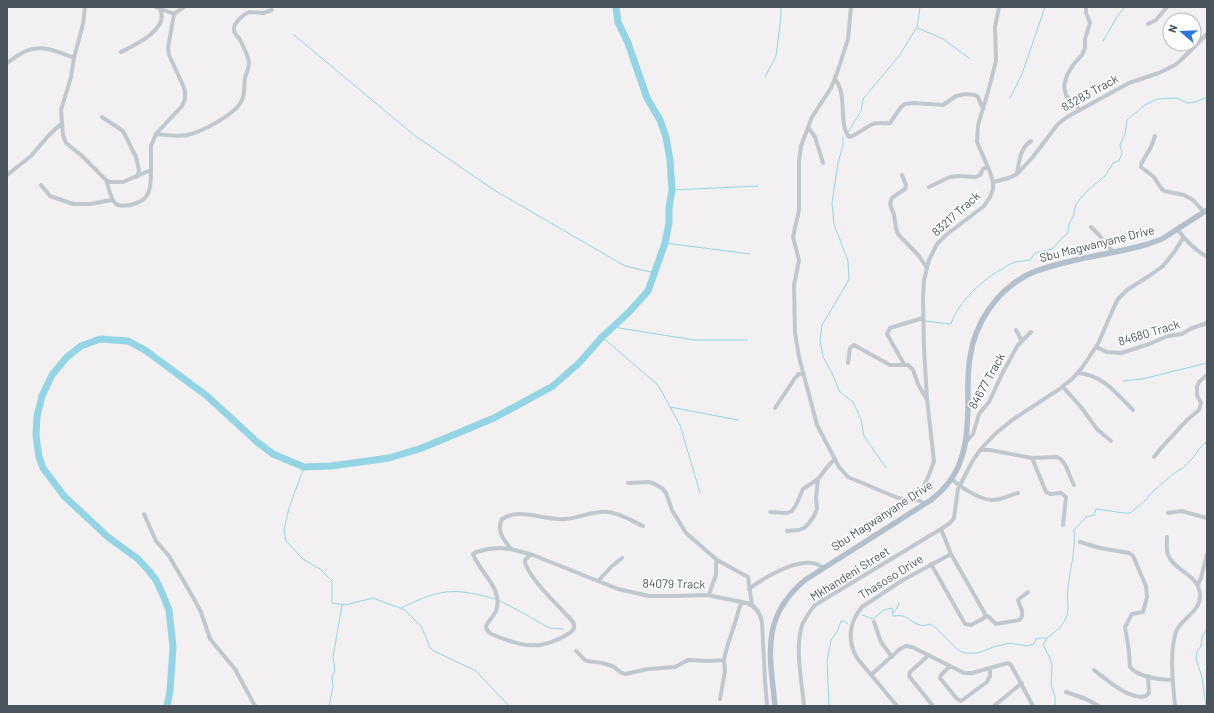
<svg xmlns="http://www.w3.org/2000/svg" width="1214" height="713" font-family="Barlow,sans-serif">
	<rect width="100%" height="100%" fill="#f2f0f0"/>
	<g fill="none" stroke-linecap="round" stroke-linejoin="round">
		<path stroke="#94d5e5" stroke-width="1" d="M918 28 943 39 969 58
			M294 35 414 135 494 190 625 266 655 273
			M1103 41 1118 15 1125 7
			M765 77 776 56 781 16V7
			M1010 98 1022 74 1045 7
			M848 132 861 111 863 99 899 56 917 27 920 7
			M843 137V145L838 163 832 203 834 224 848 261 849 279 843 290 822 325 820 340 823 357 833 375 839 391 853 402 861 419 864 436 886 468
			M672 190 758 186
			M665 243 750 254
			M925 321 951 324C958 302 983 279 1004 268 1007 266 1011 263 1015 262 1020 261 1025 261 1030 260L1035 253 1052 249 1063 237 1068 233 1069 224 1073 217 1076 204 1086 192 1106 175 1113 163 1119 161 1122 153 1120 145 1125 134 1127 120 1145 105 1157 99 1177 98 1187 103 1196 102 1205 98 1207 99
			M613 327 694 340H747
			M602 337 658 385 680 425 700 493
			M1123 381 1142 379 1207 363
			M670 407 738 420
			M304 467 289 508 284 530 286 541 303 559 320 569 332 581V603L345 605 373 598 405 610 421 626 428 642 429 647 434 651 476 671 509 706
			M498 600 523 613 549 628 563 629
			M401 608C440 589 454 587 495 599
			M893 613 897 608 899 603
			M862 615 873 619 884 610 892 608 893 616C896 616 900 615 903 616 913 620 918 629 930 624L936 628 958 650 965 653H978L996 646 1011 643 1026 646 1034 644 1036 639 1040 638H1047C1054 633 1062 627 1066 618 1070 610 1066 597 1068 588 1070 568 1076 550 1074 530L1086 517 1094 515 1096 509 1124 513H1130L1147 499 1149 495 1173 474 1184 467 1193 458 1199 449 1205 443H1207
			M1047 638 1043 645 1049 656 1052 665 1051 684 1055 697V706
			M329 706 333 686 332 677 335 670 333 657 342 605
			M829 706 827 661 831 640 837 632 841 621H844L848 624
			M1206 706 1202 677 1196 659 1197 652 1201 646 1202 637 1207 628"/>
		<path stroke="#94d5e5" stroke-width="7" d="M167 706 170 691 173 647 169 610 163 595 156 580 149 571 138 559 108 537 64 496 43 468 39 457 36 436 37 416 42 396 52 375 67 357 81 346 100 339 128 341 145 350 207 396 256 441 273 454 304 467 331 466 389 458 422 448 494 418 553 386 579 363 602 337 629 312 648 291 665 243 669 223V208L672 190 670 160 666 137 660 120 647 98 628 43 618 22 616 7"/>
		<path stroke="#c0c8ce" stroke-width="4" d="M156 7 174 14
			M851 7 848 39 837 73 831 88 812 117 801 146 799 161V210L793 237 799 260 794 285 795 333 799 357 817 425 839 467 848 477 898 498C908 501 917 497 925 504
			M1148 24 1156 20 1167 7
			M121 52C135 45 170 29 160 9
			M74 58 71 77 61 110 63 135 66 143 81 155 104 178 109 182H123L151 170V146L156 134 182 106 185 99V91L182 83 169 55 168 48 174 14 184 7
			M7 63C13 59 19 54 26 51 42 44 59 52 74 58L83 24 85 7
			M835 79C848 95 838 123 849 137 858 135 865 127 873 124 879 122 884 124 890 123L901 107 905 104 914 103 943 105 956 96 965 94 975 95 978 97 983 109
			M1079 109 1066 95 1064 86 1067 75 1073 65 1082 55 1085 48V39L1090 23 1086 13V7
			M102 117 123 131 136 157 139 170 137 177
			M808 127 815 137 823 163
			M156 134C166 135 177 137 187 135 202 132 236 114 242 100 245 93 244 86 245 78 246 74 249 68 249 63 249 58 242 43 239 38 237 36 234 33 234 30 233 23 244 14 249 12L263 13 272 10
			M1155 136 1151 147 1141 164V167L1154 177 1161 188 1164 191 1184 195 1193 200 1204 212
			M1017 174C1019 162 1020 148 1031 141
			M7 175 31 156 49 135 62 123
			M902 175 906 185 905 189 892 198 890 204 894 215 896 228 898 234 919 256 927 268
			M106 180C108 185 111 200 115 203 119 207 125 206 130 205 151 201 151 188 151 170
			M993 182 1009 178 1017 174 1032 158 1058 124 1067 117 1129 83 1159 73 1175 65 1181 60 1207 34
			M41 185 50 196 73 204H90L112 200
			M929 187 950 177 959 176 976 177 980 175 983 169 987 167
			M1091 227 1100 236 1106 245 1114 252
			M1178 230C1186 241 1195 250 1207 257
			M1016 330 1022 341
			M1096 347 1107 352 1121 353 1149 344 1168 336 1182 334 1192 328 1207 323
			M848 363 850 348 854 345 890 365H908L913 370 918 384 926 398
			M904 364 887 334 890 328 923 318
			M1078 373C1103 375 1116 393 1133 410
			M1063 387 1081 407 1097 429 1111 441
			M775 408 795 378 799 374H803
			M966 442 973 434 979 414 989 402 1003 372 1018 345 1031 332
			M980 450H990L1032 458 1057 457C1067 461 1069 477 1074 485
			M1154 457 1162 447 1187 420 1199 410 1201 403 1197 395V387L1199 382 1207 375
			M1032 458 1046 492 1050 494 1061 493 1066 497 1063 525
			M952 479C960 487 979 499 991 500 999 501 1010 495 1018 493
			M628 483 649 482 655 484 663 489 666 493 672 510 686 533 717 560
			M917 500 929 475 934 461 927 399 924 348 923 298 924 280 929 260 937 244 946 235 984 206 990 197 993 189V182L990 172 977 142 978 125 988 92 996 61 995 27 999 7
			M770 512 787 513 792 511 796 505 803 489 818 479 828 466 834 460
			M1168 513 1181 511 1207 518
			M144 514 156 541 169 556 193 597 201 612 210 639 235 669 255 706
			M787 531 799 530 804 528 809 523 814 516 817 509 816 498 818 479
			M1167 537C1167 543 1166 550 1168 555 1175 572 1199 574 1200 595 1201 612 1181 618 1176 632 1169 654 1173 683 1175 706
			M1080 542 1100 548 1129 553 1133 556 1146 586 1147 597 1143 612 1132 614 1125 627 1129 652 1130 667C1138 677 1160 680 1172 680
			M511 549C504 540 496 531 502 519 519 507 546 521 566 519 580 518 594 510 608 512 620 513 632 521 643 526
			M530 555 525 560C524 574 563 610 573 622 576 628 573 631 568 634 539 652 520 646 491 634L487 630 486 626C488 621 494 616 496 611 504 589 480 573 473 554L476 552 488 549 500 548 511 549 533 555 618 589 649 596H676L707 595 747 603C756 606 760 613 762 622L765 680 767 706
			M931 564 965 624 971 625 984 618 985 615 984 612 951 554 941 529
			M598 581 612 566 622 558
			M1198 584 1201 578 1207 554
			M749 589C764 578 793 560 812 563 816 563 820 566 823 567
			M709 595 712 586 716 575V564L717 560 748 577 752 605
			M985 615 989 617 996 624 1019 620C1026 615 1020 607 1018 600L1028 592
			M874 622 881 642 892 657
			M576 651C580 654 582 658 585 660 590 663 597 661 602 663 606 664 610 665 614 667 618 670 620 673 625 674L648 669 675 667 688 660 708 661 724 660C726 648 730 638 734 626 737 618 738 609 742 602
			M929 655 910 672 909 676 933 706
			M950 666 941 675 940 678 957 699 961 701 987 682 990 676V668
			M1094 670C1106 679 1130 701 1146 696L1149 693 1148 676
			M871 675 900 649 906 646 912 647 964 673H972L1008 663 1011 665 1033 706
			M1066 692 1086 699 1099 706
			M720 699 725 671 724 660
			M804 706C802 683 794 644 803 623 806 617 810 611 815 605L941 529 950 523 954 518 958 489 972 462 980 450 995 434 1012 420 1058 390 1072 379 1081 369 1098 344 1114 307 1118 299 1127 290 1152 274 1163 266 1175 251 1183 238
			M897 706 857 658C847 641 849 622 862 607L903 580 951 554
			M994 706 1022 683"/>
		<path stroke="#b3c0cc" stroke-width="5.5" d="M775 706C770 654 760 618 805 580L931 500C945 489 956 476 961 459 967 443 967 426 968 408 968 391 967 374 970 357 975 322 997 291 1027 275 1044 267 1062 263 1080 259 1102 254 1125 251 1148 244L1162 239 1207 210"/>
	</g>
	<g text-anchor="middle" stroke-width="3.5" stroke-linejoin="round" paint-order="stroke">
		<g font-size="12" fill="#4a545c" stroke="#fff">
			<text transform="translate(1090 93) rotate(-29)" y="4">83283 Track</text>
			<text transform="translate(956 214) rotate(-42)" y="4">83217 Track</text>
			<text transform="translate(1097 244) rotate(-14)" y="4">Sbu Magwanyane Drive</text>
			<text transform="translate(1149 333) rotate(-17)" y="4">84680 Track</text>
			<text transform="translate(987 381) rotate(-61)" y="4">84677 Track</text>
			<text transform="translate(882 516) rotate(-33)" y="4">Sbu Magwanyane Drive</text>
			<text transform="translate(850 574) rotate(-32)" y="4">Mkhandeni Street</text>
			<text transform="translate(891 577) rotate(-32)" y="4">Thasoso Drive</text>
			<text transform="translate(674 584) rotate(1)" y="4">84079 Track</text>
		</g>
	</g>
	<rect width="1214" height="713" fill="none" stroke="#4a545c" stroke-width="16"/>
	<g transform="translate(1182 32) rotate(289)"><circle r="19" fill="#ffffff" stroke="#b7bbbe"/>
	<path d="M0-3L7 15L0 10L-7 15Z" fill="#2976d4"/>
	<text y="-6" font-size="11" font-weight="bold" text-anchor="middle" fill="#4a545c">N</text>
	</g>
</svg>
